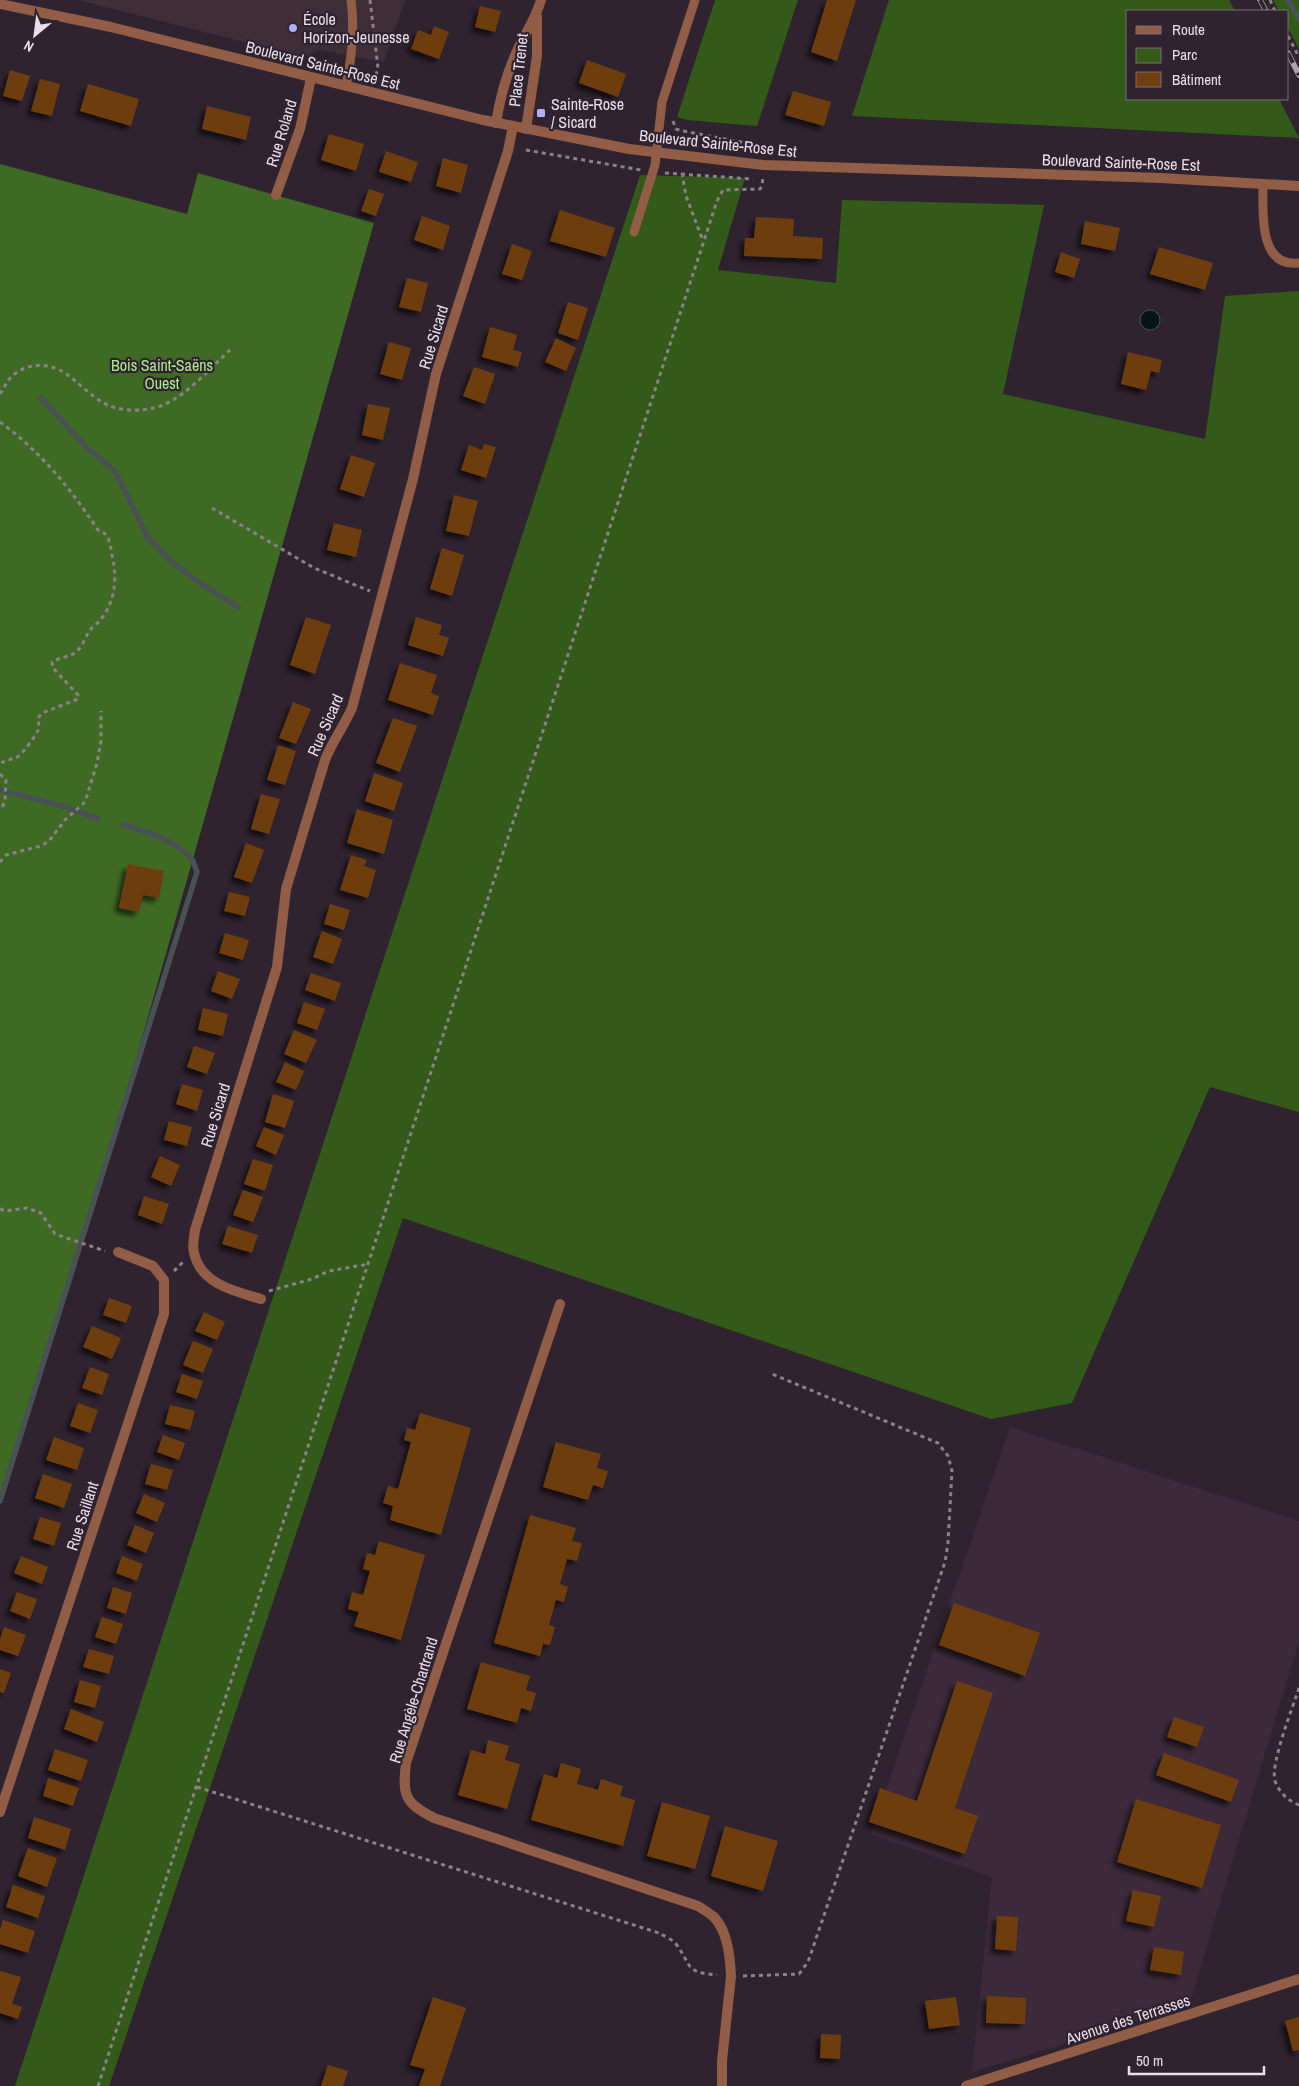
<svg xmlns="http://www.w3.org/2000/svg" width="1299" height="2086" font-family="'Archivo Narrow',sans-serif">
	<defs>
		<filter id="shadow"><feDropShadow dx="-4.5" dy="4.5" stdDeviation="2.5" flood-color="#0009"/></filter>
	</defs>
	<rect width="100%" height="100%" fill="#302330"/>
	<path fill="#3c2a3b" d="M1010 1427 1299 1521V1641L1189 2006 972 2072 992 1877 871 1834Z"/>
	<path fill="#3e2e38" d="M78 0H405L384 62 319 50 304 57Z"/>
	<path fill="#335a19" d="M715 0H798L757 126 687 120 677 117Z
		M889 0H1229L1235 11H1128V99H1279L1299 138 852 116Z
		M1273 0H1299V49L1288 28V11H1279Z
		M640 175 745 178 718 270 836 283 842 200 1044 205 1003 394 1205 439 1225 296 1299 291V1112L1210 1087 1072 1403 991 1419 403 1218 109 2086H15Z"/>
	<path fill="#3f6a24" d="M0 164 187 214 198 173 374 223 89 1224 0 1504Z"/>
	<path fill="#051515" stroke="#495154" d="M1140 320a10 10 0 1 1 20 0a10 10 0 1 1-20 0Z"/>
	<g fill="none" stroke-linecap="round" stroke-linejoin="round">
		<path stroke="#495154" stroke-width="5.5" d="M1288 0 1299 19
			M41 398 88 449 115 471 148 538 172 562 197 581 238 607
			M0 790 67 807 98 819
			M0 1501 197 872C195 868 194 861 191 858 175 840 145 831 123 825"/>
	</g>
	<path fill="#6e3e0e" filter="url(#shadow)" d="M827 0H856L837 61 811 52Z
		M480 6 501 11 495 32 475 27Z
		M434 26 449 32 439 59 411 49 418 30 431 35Z
		M587 60 626 74 618 97 579 83Z
		M10 70 30 76 22 101 3 96Z
		M40 79 60 84 52 116 31 111Z
		M88 84 139 99 131 126 80 111Z
		M793 91 831 102 824 126 785 115Z
		M207 106 251 117 246 140 202 129Z
		M329 134 364 144 356 171 321 160Z
		M386 151 418 162 411 182 379 172Z
		M443 158 468 165 461 193 436 186Z
		M369 189 384 194 376 216 361 211Z
		M560 210 615 228 606 257 550 241Z
		M422 216 450 226 443 250 414 240Z
		M756 217 794 219 793 236 823 238 822 259 744 256 745 238H754Z
		M1085 221 1120 228 1115 251 1081 244Z
		M512 244 532 251 522 280 502 274Z
		M1159 247 1213 263 1205 290 1150 274Z
		M1061 252 1080 259 1074 278 1055 272Z
		M407 278 428 283 421 312 399 307Z
		M568 302 588 308 578 340 558 333Z
		M490 327 517 335 513 350 522 352 518 367 482 357Z
		M556 338 576 348 566 371 545 362Z
		M389 342 411 348 402 380 380 374Z
		M1128 352 1162 360 1159 373 1151 371 1146 390 1121 384Z
		M474 367 495 374 485 404 463 396Z
		M368 404 390 408 383 440 362 435Z
		M484 444 496 447 486 478 461 470 469 445 482 450Z
		M351 455 375 463 364 497 340 489Z
		M454 495 478 501 469 536 446 531Z
		M334 523 362 530 356 557 327 550Z
		M442 548 464 555 452 596 430 589Z
		M306 617 331 625 315 674 290 665Z
		M416 617 442 625 439 635 449 638 443 656 408 645Z
		M400 663 437 675 431 693 439 696 433 715 388 700Z
		M293 702 311 709 296 744 279 738Z
		M393 718 417 726 400 772 376 763Z
		M278 745 296 751 285 785 267 780Z
		M374 773 403 783 394 811 365 801Z
		M261 794 280 799 269 834 251 829Z
		M357 809 393 820 384 854 347 843Z
		M246 843 264 850 252 883 234 877Z
		M351 855 367 860 364 866 376 870 368 898 340 890Z
		M128 864 164 871 159 898 143 895 139 912 119 908Z
		M229 892 250 897 245 916 224 911Z
		M330 904 350 910 344 930 324 924Z
		M322 931 342 939 333 964 313 957Z
		M225 933 249 940 243 960 219 953Z
		M218 971 240 979 232 999 211 991Z
		M311 973 341 983 335 1001 305 990Z
		M304 1002 325 1009 317 1030 297 1023Z
		M203 1008 228 1014 223 1036 198 1030Z
		M294 1030 317 1040 306 1063 284 1054Z
		M194 1046 215 1053 207 1074 187 1067Z
		M285 1062 304 1071 296 1090 276 1082Z
		M182 1084 203 1090 197 1111 176 1104Z
		M273 1094 294 1101 285 1128 265 1122Z
		M169 1121 192 1127 187 1146 164 1140Z
		M264 1127 284 1135 276 1155 256 1146Z
		M160 1156 180 1165 171 1186 151 1177Z
		M253 1159 273 1165 265 1191 244 1184Z
		M243 1190 263 1197 253 1222 233 1215Z
		M144 1196 169 1204 162 1224 138 1215Z
		M228 1226 258 1235 252 1253 222 1244Z
		M109 1298 132 1306 126 1323 103 1315Z
		M204 1312 225 1322 217 1340 195 1331Z
		M92 1326 121 1338 112 1359 83 1347Z
		M193 1341 213 1349 203 1373 183 1365Z
		M90 1367 109 1374 102 1395 82 1388Z
		M182 1374 203 1381 197 1399 176 1392Z
		M78 1403 98 1410 90 1433 70 1426Z
		M170 1405 195 1411 190 1430 165 1424Z
		M420 1413 471 1428 441 1535 390 1520 393 1506 383 1503 388 1486 398 1489 411 1442 404 1440 407 1428 415 1430Z
		M163 1435 185 1443 179 1460 157 1452Z
		M54 1437 84 1448 77 1470 46 1460Z
		M556 1442 601 1454 597 1468 608 1471 603 1488 593 1485 588 1500 543 1487Z
		M151 1464 173 1470 167 1490 145 1484Z
		M43 1474 72 1484 64 1508 35 1498Z
		M144 1494 165 1503 157 1522 136 1513Z
		M530 1515 576 1528 572 1541 582 1543 577 1561 567 1559 560 1584 568 1587 564 1602 556 1600 549 1625 555 1627 550 1645 543 1644 540 1656 494 1643Z
		M40 1517 61 1523 54 1546 33 1539Z
		M135 1525 154 1533 146 1553 127 1545Z
		M379 1541 425 1555 401 1640 354 1626 359 1612 348 1609 352 1592 363 1595 370 1571 363 1569 367 1553 375 1555Z
		M21 1556 48 1567 42 1584 14 1573Z
		M122 1556 143 1564 137 1581 116 1573Z
		M113 1587 132 1593 126 1614 107 1608Z
		M17 1592 37 1599 30 1619 10 1611Z
		M954 1603 1040 1633 1025 1676 939 1645Z
		M102 1617 123 1624 116 1644 95 1637Z
		M4 1627 26 1635 18 1656 0 1650V1639Z
		M89 1649 114 1656 109 1674 83 1667Z
		M481 1662 530 1676 526 1690 536 1693 531 1711 521 1708 517 1723 467 1709Z
		M0 1669 11 1673 4 1693 0 1692Z
		M80 1680 101 1686 95 1708 74 1702Z
		M957 1681 993 1693 955 1808 978 1816 965 1854 869 1822 880 1788 917 1801Z
		M71 1709 104 1722 97 1742 64 1729Z
		M1174 1717 1204 1727 1197 1747 1167 1737Z
		M488 1740 509 1746 505 1760 520 1764 507 1809 458 1795 471 1750 485 1754Z
		M55 1749 88 1760 81 1781 48 1770Z
		M1164 1753 1239 1780 1231 1802 1156 1775Z
		M561 1763 581 1769 577 1784 598 1790 601 1779 623 1786 620 1796 635 1800 623 1846 531 1820 544 1774 557 1778Z
		M48 1778 79 1788 73 1806 43 1796Z
		M1136 1799 1221 1825 1202 1888 1117 1862Z
		M662 1802 710 1816 695 1869 647 1856Z
		M34 1817 71 1829 65 1850 28 1838Z
		M725 1826 778 1841 763 1891 711 1876Z
		M28 1848 57 1858 47 1887 18 1876Z
		M13 1885 45 1896 38 1918 6 1907Z
		M1133 1890 1161 1896 1154 1927 1126 1921Z
		M997 1916 1018 1917 1016 1951 995 1949Z
		M3 1920 35 1931 28 1953 0 1944V1929Z
		M1154 1947 1184 1952 1181 1975 1150 1970Z
		M0 1971 21 1977 12 2004 22 2007 18 2019 0 2013Z
		M987 1996 1026 1998 1025 2024 986 2023Z
		M433 1997 466 2008 440 2086H419L425 2069 410 2065Z
		M956 1997 960 2025 929 2029 925 2001Z
		M1299 2017V2050L1293 2051 1285 2021Z
		M821 2034 841 2035 840 2059 820 2058Z
		M328 2065 348 2071 343 2086H321Z"/>
	<g fill="none" stroke-linecap="round" stroke-linejoin="round">
		<path stroke="#8c818b" stroke-width="3" stroke-dasharray="4 4" stroke-linecap="butt" d="M370 0 378 68 376 75
			M1270 0 1275 11
			M1288 36 1299 57
			M673 121 676 129 683 131 762 146 765 149V153
			M526 150 641 170
			M665 173 753 179
			M682 173 686 196 703 241
			M0 394C5 386 8 378 16 373 33 361 54 364 69 376 80 384 90 395 102 402 118 411 136 412 153 408 181 403 210 368 231 349
			M0 422C40 451 71 489 98 530 110 533 110 545 112 555 117 577 116 599 102 618 99 623 94 625 91 629 86 635 84 643 79 649 72 658 61 656 52 662L53 668 78 695V699L42 713 38 718C38 722 40 726 38 730 38 733 21 755 19 756 13 760 6 759 0 764
			M212 508 314 568 370 591
			M0 774 6 780 5 802 0 810
			M0 862 6 855 41 846 49 841 65 820 85 802 97 763 101 741V711
			M0 1209 5 1211 27 1208 41 1213 55 1234 105 1251
			M174 1271 184 1261
			M269 1291 312 1279 329 1271 369 1264
			M1299 1688C1293 1707 1270 1764 1275 1781 1279 1793 1289 1801 1299 1805
			M197 1787 659 1933C664 1936 672 1939 676 1944 693 1967 684 1972 717 1975
			M743 1976 799 1974 808 1962 945 1562 948 1543 952 1471 948 1456 938 1443 772 1374
			M98 2086 717 201 723 190 760 189 762 186 763 177"/>
		<path stroke="#915d46" stroke-width="9" d="M346 86C352 57 355 30 351 0
			M1263 184C1263 211 1258 268 1299 263
			M634 232 655 165 662 102 695 0"/>
		<path stroke="#915d46" stroke-width="10" d="M496 123C500 98 507 72 518 49 526 32 536 18 541 0
			M526 129 537 56V16
			M276 195 300 129 311 78
			M261 1299C234 1291 201 1284 194 1253 192 1246 194 1237 195 1230L277 967 286 889 325 760C332 742 344 726 352 708L413 479 436 374 508 151 513 126
			M560 1304 406 1763C402 1796 405 1803 434 1818L698 1906C703 1909 709 1913 714 1917 728 1932 730 1957 731 1976L722 2061V2086
			M0 1812 164 1314V1280L153 1266 118 1252"/>
		<path stroke="#915d46" stroke-width="10" d="M0 4 111 27 483 120 629 149 764 165 1161 178 1299 186
			M966 2086 1299 1979"/>
		<g stroke="#aca2ac" stroke-width="5.5">
			<path id="rail" d="M1260 0 1266 11
				M1288 53 1299 75"/>
		</g>
		<use href="#rail" stroke="#302330" stroke-width="4" stroke-dasharray="11" stroke-linecap="butt"/>
	</g>
	<g fill="#b2adf9" stroke="#302330" stroke-width="2">
		<circle cx="293" cy="28" r="5"/>
		<rect x="536" y="108" width="10" height="10" rx="2.5"/>
	</g>
	<g text-anchor="middle" stroke-width="4.5" stroke-linejoin="round" paint-order="stroke">
		<g font-size="16" fill="#e7dee6" stroke="#302330" text-anchor="start">
			<text x="303" y="25">École<tspan x="303" dy="18">Horizon-Jeunesse</tspan></text>
			<text x="551" y="110">Sainte-Rose<tspan x="551" dy="18">/ Sicard</tspan></text>
		</g>
		<g font-size="16" fill="#e7dee6" stroke="#302330">
			<text transform="translate(323 65) rotate(14)" y="6">Boulevard Sainte-Rose Est</text>
			<text transform="translate(518 70) rotate(-84)" y="6">Place Trenet</text>
			<text transform="translate(281 133) rotate(-73)" y="6">Rue Roland</text>
			<text transform="translate(718 143) rotate(6)" y="6">Boulevard Sainte-Rose Est</text>
			<text transform="translate(1121 162) rotate(2)" y="6">Boulevard Sainte-Rose Est</text>
			<text transform="translate(433 337) rotate(-73)" y="6">Rue Sicard</text>
			<text transform="translate(325 725) rotate(-66)" y="6">Rue Sicard</text>
			<text transform="translate(215 1115) rotate(-73)" y="6">Rue Sicard</text>
			<text transform="translate(82 1516) rotate(-72)" y="6">Rue Saillant</text>
			<text transform="translate(413 1700) rotate(-73)" y="6">Rue Angèle-Chartrand</text>
			<text transform="translate(1128 2019) rotate(-18)" y="6">Avenue des Terrasses</text>
		</g>
		<g font-size="16" fill="#abea8a" stroke="#302330">
			<text x="162" y="371">Bois Saint-Saëns<tspan x="162" dy="18">Ouest</tspan></text>
		</g>
	</g>
	<rect x="1126" y="10" width="162" height="90" fill="#302330" stroke="#796e79"/>
	<rect x="1136" y="26" width="25" height="8" fill="#915d46" stroke="#796e79"/>
	<text x="1172" y="35" font-size="15" fill="#e7dee6">Route</text>
	<rect x="1136" y="48" width="25" height="15" fill="#335a19" stroke="#796e79"/>
	<text x="1172" y="60" font-size="15" fill="#e7dee6">Parc</text>
	<rect x="1136" y="72" width="25" height="15" fill="#6e3e0e" stroke="#796e79"/>
	<text x="1172" y="85" font-size="15" fill="#e7dee6">Bâtiment</text>
	<g transform="translate(35 35) rotate(209)" stroke="#302330" stroke-width="4" paint-order="stroke">
	<path d="M0-4L9 19L0 12L-9 19Z" fill="#e7dee6"/>
	<text y="-8" font-size="14" font-weight="bold" text-anchor="middle" fill="#e7dee6">N</text>
	</g>
	<path d="M1129 2066v8h135v-8" fill="none" stroke="#e7dee6" stroke-width="2.5"/>
	<text x="1136" y="2066" font-size="15" fill="#e7dee6" stroke="#302330" stroke-width="4" paint-order="stroke">50 m</text>
</svg>
